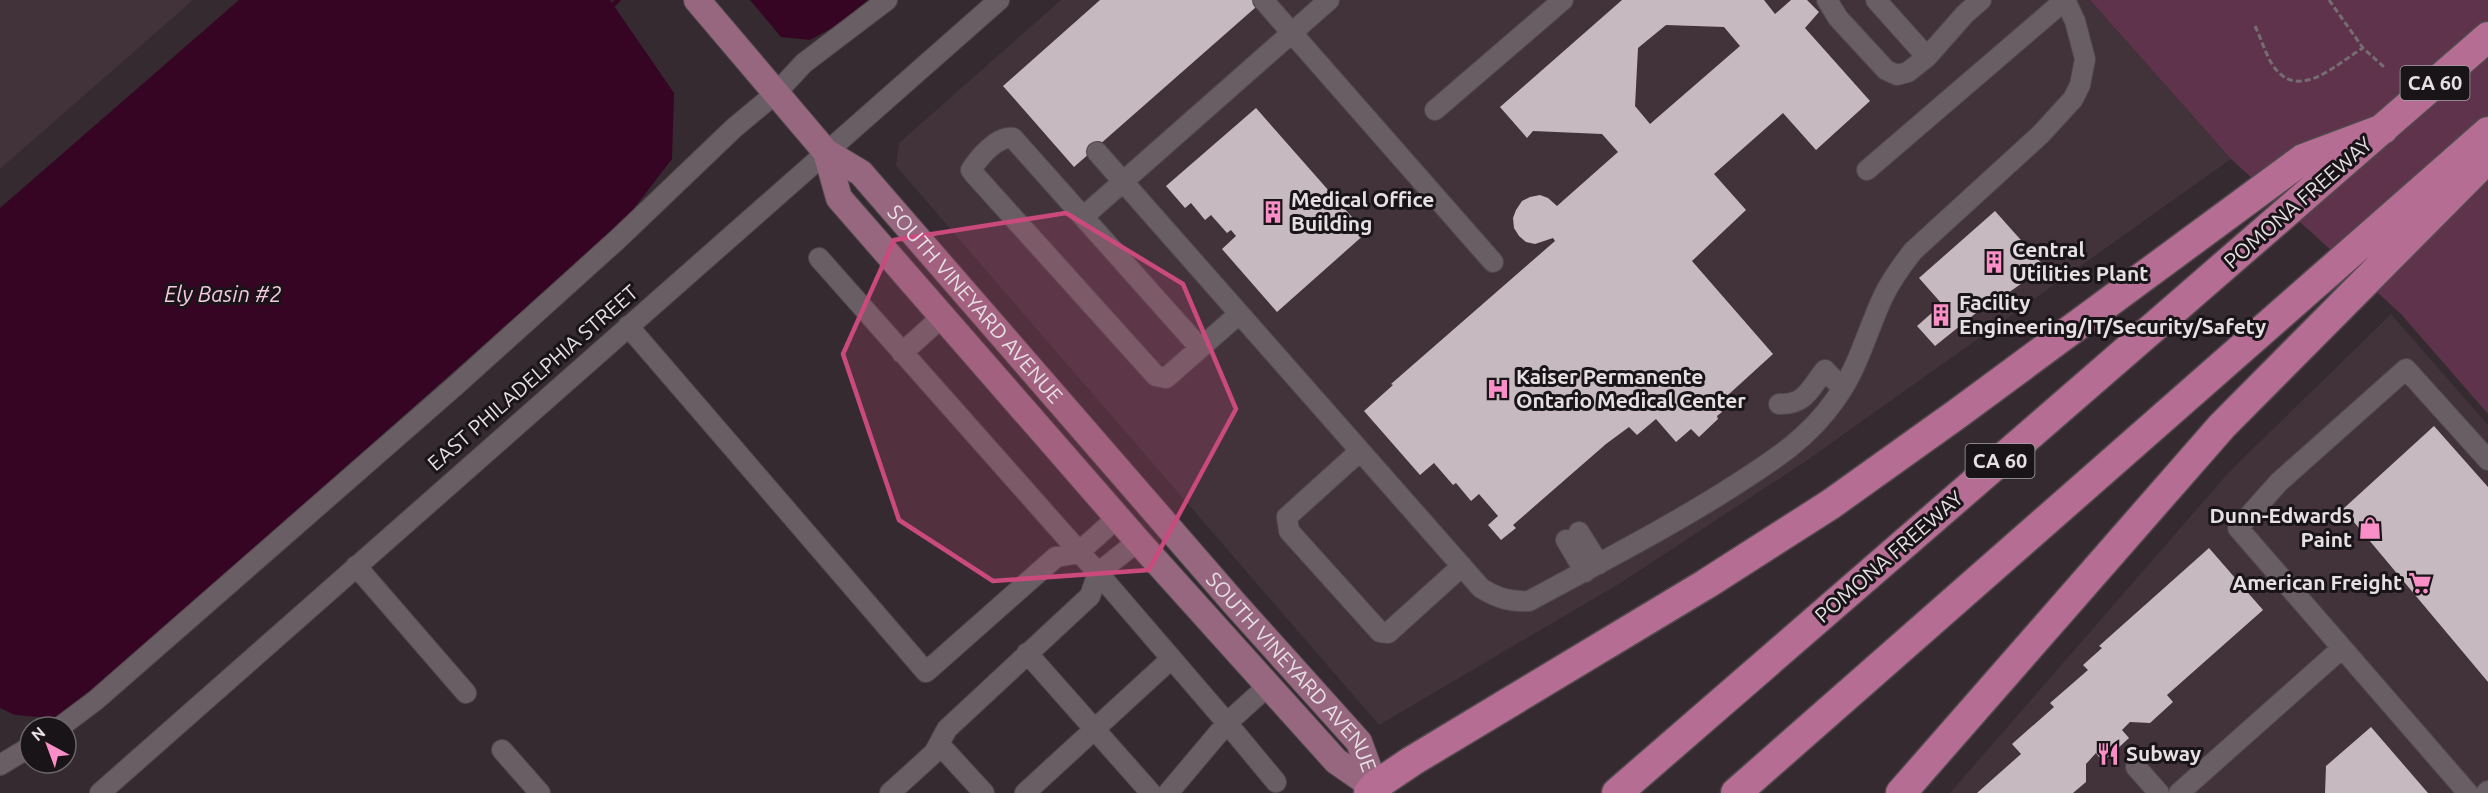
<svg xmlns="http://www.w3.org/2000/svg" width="2488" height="793" font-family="Ubuntu,sans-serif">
	<rect width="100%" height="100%" fill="#342a2f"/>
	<path fill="#42333a" d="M0 0H193L0 169Z
		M1061 0H2090L2231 159 1809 459 1622 582 1379 725 896 166 899 143Z
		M2391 314 2488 425V793H1950L2230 471Z"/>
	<path fill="#5f334b" d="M2090 0H2488V414L2401 314 2231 159Z"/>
	<path fill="#370524" d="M239 0H610L674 93 672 159 625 220 61 719 15 715 0 708V208Z
		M750 0H868L839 24 810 40 781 37Z"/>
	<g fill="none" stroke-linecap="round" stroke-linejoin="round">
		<path stroke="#370524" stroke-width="5" d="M614 4 618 0"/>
	</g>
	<path fill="#c6b9bf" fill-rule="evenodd" d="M1100 0H1264L1074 167 1003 86Z
		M1622 0H1764L1775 14 1791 0H1807L1819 12 1805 28 1870 101 1816 150 1783 113 1714 174 1746 210 1692 261 1773 354 1717 405 1722 412 1717 416 1718 419 1699 437 1691 429 1676 442 1656 419 1637 435 1629 427 1606 444 1513 525 1516 528 1501 540 1488 525 1498 516 1479 494 1471 501 1456 483 1453 485 1434 463 1420 475 1364 411 1393 385 1391 384 1555 241 1553 238 1535 244 1526 242 1519 236 1514 228 1513 218 1516 210 1522 201 1530 197 1540 195 1548 198 1557 206 1618 152 1602 134 1533 131 1527 138 1500 107ZM1666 25 1724 27 1740 46 1650 124 1635 106 1638 48Z
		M1256 108 1366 233 1277 312 1222 249 1236 236 1231 230 1227 233 1211 215 1205 220 1191 203 1185 208 1166 186Z
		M1995 211 2045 267 1988 307 1986 305 1935 346 1917 326 1942 304 1919 278Z
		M2434 426 2488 487V682L2343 509Z
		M2209 548 2263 610 2167 695 2173 702 2150 723 2130 722 2122 730 2129 738 2103 762 2096 753 2086 764V782L2073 793H1977L2021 754 2012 744 2054 707 2050 703 2088 670 2083 665 2102 648 2099 646Z
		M2371 727 2428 793H2325L2326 766Z"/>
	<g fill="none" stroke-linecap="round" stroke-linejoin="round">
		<g stroke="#51484c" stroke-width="22">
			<path id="minor" d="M1263 0 1493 262
				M1827 0 1838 18 1886 70 1897 75 1908 72 1927 57
				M1876 0 1927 57 1965 14 1981 0
				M1435 110 1563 0
				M1097 152 1481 588C1497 598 1510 602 1529 601 1597 564 1666 529 1732 487 1771 462 1808 439 1835 400 1858 369 1867 331 1883 297 1891 280 1902 265 1913 251L2041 134 2073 99 2080 85 2085 59 2075 21 2065 0 1867 170
				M1083 217 1329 0
				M819 258 1098 573 1227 723 1168 793
				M628 326 926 672 1056 557 1078 553 1118 517
				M1200 348 1013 138C997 136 979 157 971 170L974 174 1156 376 1166 378 1239 314
				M902 353 943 316
				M1779 404C1806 405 1810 388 1825 370L1842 388
				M1360 451 1287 517 1289 531 1380 632 1388 633 1462 566
				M1579 532 1599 564
				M1566 540 1585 572
				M356 566 466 693
				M1027 653 1151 793
				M1269 685 1227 723 1276 782
				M60 727 96 700 455 386 618 239 734 128 776 93 804 63 887 0
				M939 744 984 793
				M502 750 540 793
				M0 765 30 747
				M2136 767 2159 793
				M100 793 999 0
				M890 793 934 753 947 729 1090 596 1098 573 1138 541
				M1025 793 1171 659
				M2179 793 2341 649
				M2468 793 2238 528 2279 482 2406 369 2488 460
				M2486 793 2488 791"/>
		</g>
		<g stroke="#51484c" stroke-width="28">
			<g id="major">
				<path id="s1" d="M697 0 826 152 861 173 1235 604 1359 742 1375 786"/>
				<path d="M826 152 839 198 1138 541 1336 761 1379 791"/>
			</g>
		</g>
		<g stroke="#51484c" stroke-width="33">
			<path id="highway" d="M1369 793 1375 786 1412 761 1706 584 1831 504 1957 414 2303 159 2383 129
				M1617 793 2488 37
				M1736 793 2488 132
				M1901 793 2222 426 2488 158"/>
		</g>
		<path stroke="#766d72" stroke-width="3" stroke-dasharray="6 3" stroke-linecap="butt" d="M2329 0 2363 48 2384 67
			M2255 26C2261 38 2265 53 2272 64 2297 104 2336 64 2363 48"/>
		<use href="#minor" stroke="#695e63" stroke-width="20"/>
		<use href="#major" stroke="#976780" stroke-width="26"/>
		<use href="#highway" stroke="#b66d94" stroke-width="30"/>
	</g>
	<path fill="#cb4a7d" fill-opacity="0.2" stroke="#cb4a7d" stroke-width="4.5" stroke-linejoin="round" d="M1066 213 1183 284 1236 409 1149 570 993 581 899 520 843 354 894 240Z"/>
	<defs>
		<g id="building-bare" transform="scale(1.8)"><path d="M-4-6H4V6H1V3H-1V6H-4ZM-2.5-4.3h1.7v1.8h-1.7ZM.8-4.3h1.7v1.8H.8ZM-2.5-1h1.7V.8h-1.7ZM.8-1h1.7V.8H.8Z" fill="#fa8fc8" stroke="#191417" stroke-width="2.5" paint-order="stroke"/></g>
		<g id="hospital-bare" transform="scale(1.8)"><path d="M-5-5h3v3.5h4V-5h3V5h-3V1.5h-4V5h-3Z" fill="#fa8fc8" stroke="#191417" stroke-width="2.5" paint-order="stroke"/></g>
		<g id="shop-bare" transform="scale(1.8)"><path d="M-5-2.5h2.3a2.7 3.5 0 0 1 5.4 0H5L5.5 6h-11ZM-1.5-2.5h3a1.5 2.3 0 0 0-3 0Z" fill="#fa8fc8" stroke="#191417" stroke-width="2.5" paint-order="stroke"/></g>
		<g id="supermarket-bare" transform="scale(1.8)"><path d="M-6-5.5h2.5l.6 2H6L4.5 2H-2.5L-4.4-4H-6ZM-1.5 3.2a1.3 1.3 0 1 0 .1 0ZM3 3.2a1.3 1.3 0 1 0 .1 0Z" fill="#fa8fc8" stroke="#191417" stroke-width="2.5" paint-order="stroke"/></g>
		<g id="restaurant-bare" transform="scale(1.8)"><path d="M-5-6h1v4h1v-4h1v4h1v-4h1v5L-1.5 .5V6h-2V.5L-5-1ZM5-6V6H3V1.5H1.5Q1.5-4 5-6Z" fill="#fa8fc8" stroke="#191417" stroke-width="2.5" paint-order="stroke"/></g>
	</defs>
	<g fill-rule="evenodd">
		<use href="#building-bare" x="1273" y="212"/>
		<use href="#building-bare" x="1994" y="262"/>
		<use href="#building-bare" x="1941" y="315"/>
		<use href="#hospital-bare" x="1498" y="389"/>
		<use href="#shop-bare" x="2370" y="528"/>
		<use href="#supermarket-bare" x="2420" y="583"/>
		<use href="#restaurant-bare" x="2108" y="754"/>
	</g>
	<g text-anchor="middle" stroke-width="6" stroke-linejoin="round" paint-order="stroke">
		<g fill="#191417" stroke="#a8a3a6" stroke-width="1.5">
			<rect x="2400.5" y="66" width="69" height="34" rx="4.5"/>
			<rect x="1965.5" y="444" width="69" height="34" rx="4.5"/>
		</g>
		<g font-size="20" font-weight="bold" fill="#e6e0e3">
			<text x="2435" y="90">CA 60</text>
			<text x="2000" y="468">CA 60</text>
		</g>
		<g font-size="21" font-weight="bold" fill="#e6e0e3" stroke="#191417" text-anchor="start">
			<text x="1291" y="207">Medical Office<tspan x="1291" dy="24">Building</tspan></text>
			<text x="2012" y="257">Central<tspan x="2012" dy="24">Utilities Plant</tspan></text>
			<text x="1959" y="310">Facility<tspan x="1959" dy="24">Engineering/IT/Security/Safety</tspan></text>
			<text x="1516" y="384">Kaiser Permanente<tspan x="1516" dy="24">Ontario Medical Center</tspan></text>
			<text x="2352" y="523" text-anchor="end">Dunn-Edwards<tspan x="2352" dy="24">Paint</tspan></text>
			<text x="2402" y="590" text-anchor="end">American Freight</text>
			<text x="2126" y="761">Subway</text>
		</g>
		<g font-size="21" fill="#e6e0e3" stroke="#191417">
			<text transform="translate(2298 203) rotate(-41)" y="7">POMONA FREEWAY</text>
			<text dy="7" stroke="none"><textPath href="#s1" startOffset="414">SOUTH VINEYARD AVENUE</textPath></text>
			<text transform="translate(533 378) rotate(-41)" y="7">EAST PHILADELPHIA STREET</text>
			<text transform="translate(1889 557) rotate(-41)" y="7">POMONA FREEWAY</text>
			<text dy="7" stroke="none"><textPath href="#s1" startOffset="900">SOUTH VINEYARD AVENUE</textPath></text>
		</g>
		<g font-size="22" font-style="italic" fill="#f3c9dd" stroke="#191417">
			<text x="223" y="302">Ely Basin #2</text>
		</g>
	</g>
	<g transform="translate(48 745) rotate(319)"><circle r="28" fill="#191417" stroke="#6b6669" stroke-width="1.5"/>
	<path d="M0-4.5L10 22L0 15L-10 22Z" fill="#fa8fc8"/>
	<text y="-9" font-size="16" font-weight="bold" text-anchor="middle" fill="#e6e0e3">N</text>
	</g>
</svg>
